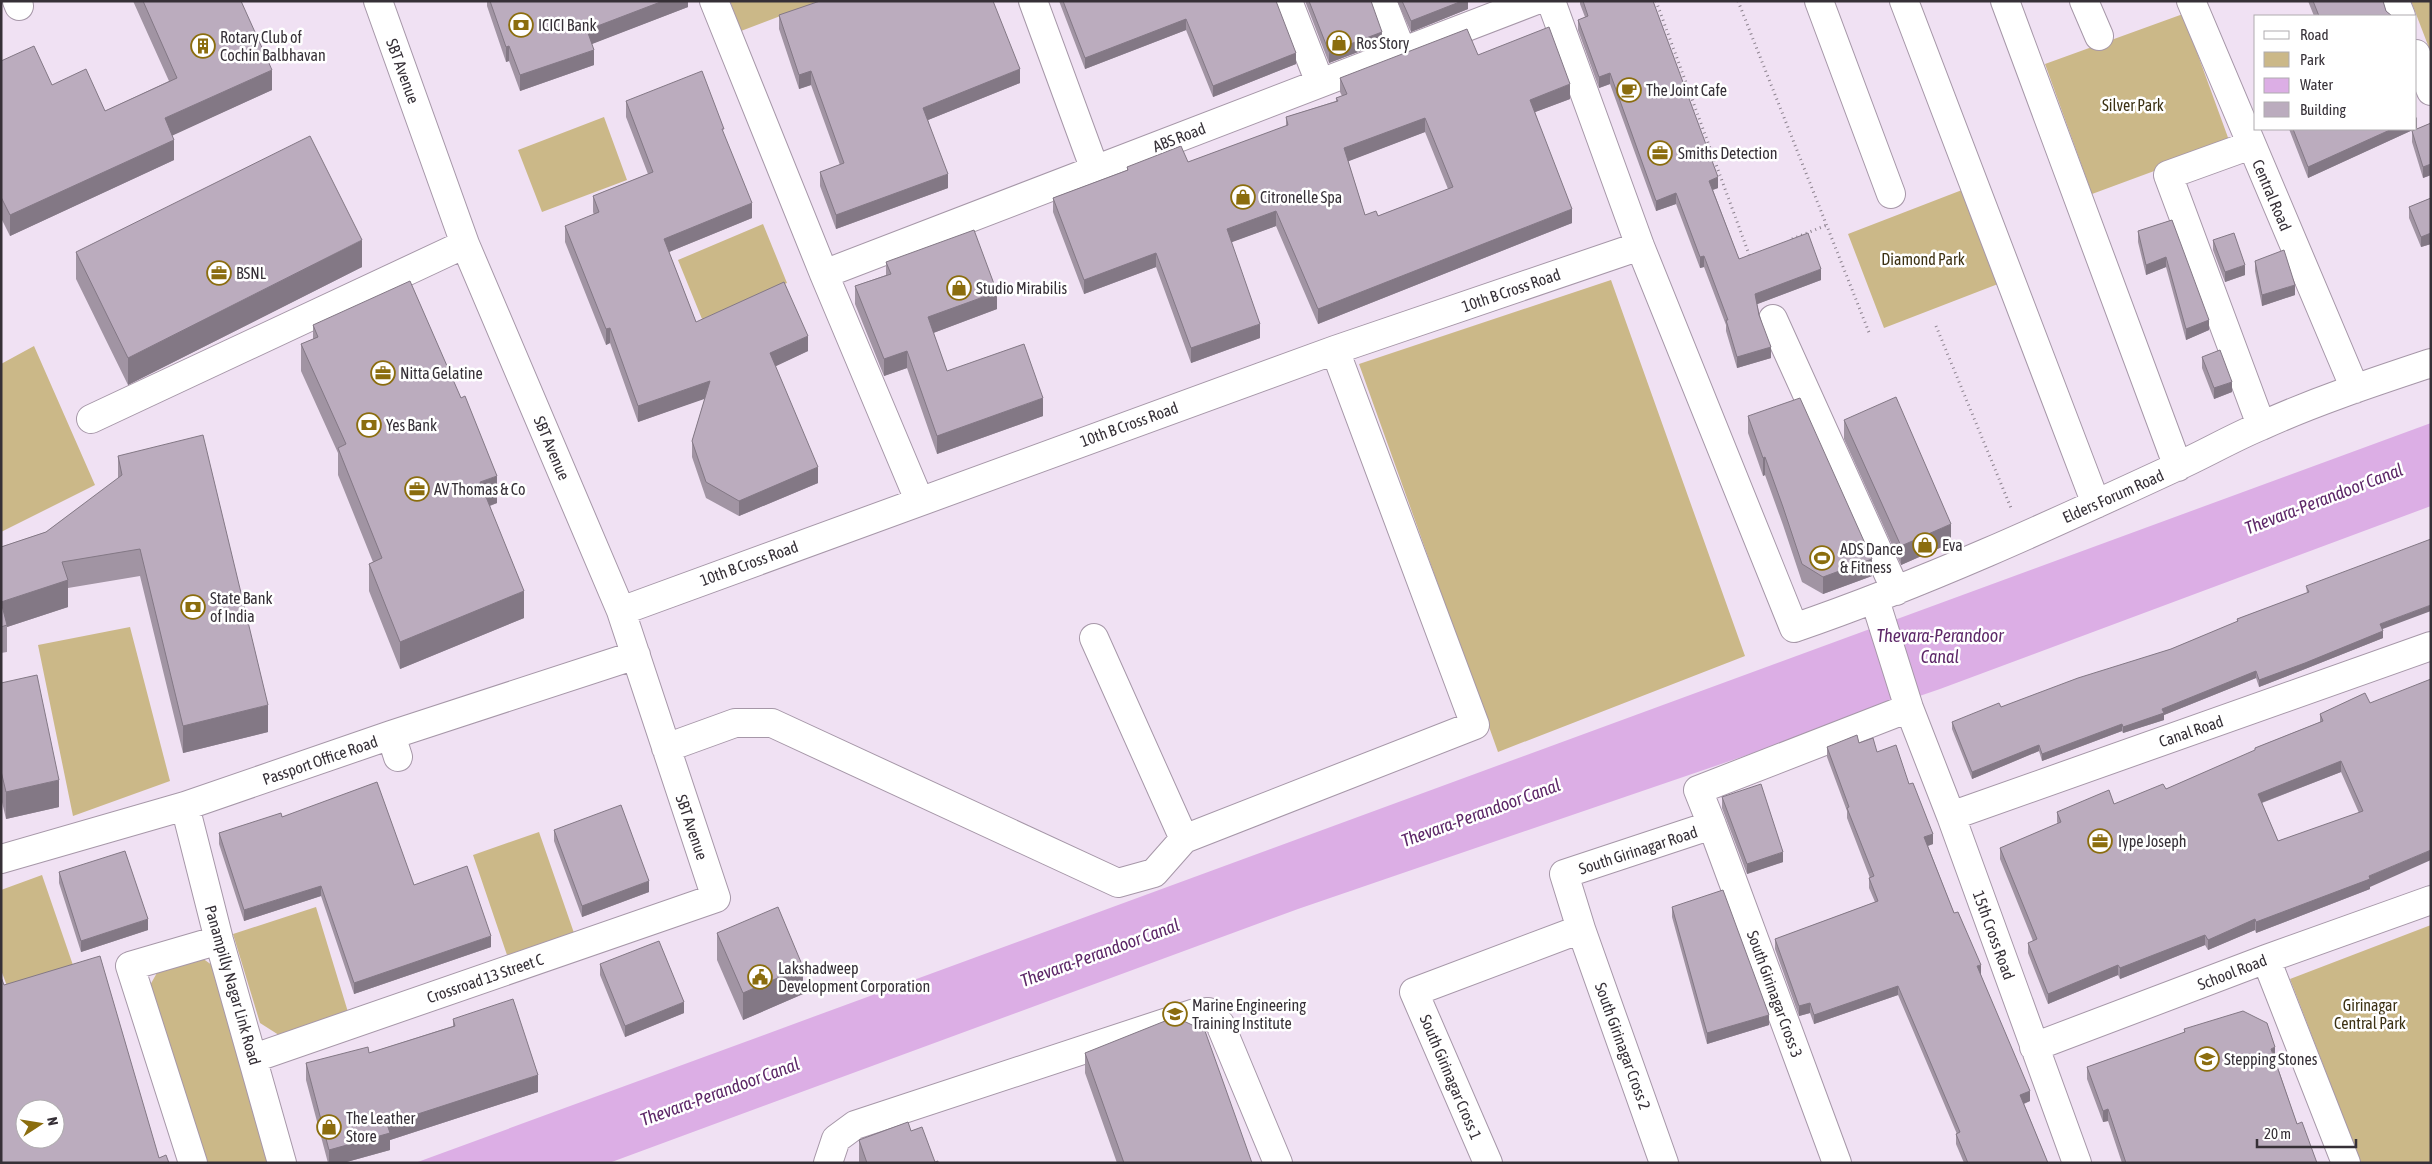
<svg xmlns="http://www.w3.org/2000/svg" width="2432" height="1164" font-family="'Asap Condensed',sans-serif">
	<rect width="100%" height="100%" fill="#f0e1f3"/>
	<path fill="#cbb888" d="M730 1H820L741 31Z
		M2411 1H2431V53Z
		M2183 14 2230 143 2092 194 2045 64Z
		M604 117 627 180 542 212 518 150Z
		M1962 190 1998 284 1884 328 1848 234Z
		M763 224 787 283 702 319 678 260Z
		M1611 280 1745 656 1498 752 1359 364Z
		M34 346 95 485 1 532V364Z
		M130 627 170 781 73 816 38 645Z
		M539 832 574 933 507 955 473 855Z
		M42 875 75 971 10 994 1 970V890Z
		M316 907 348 1012 282 1037 260 1023 233 934Z
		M2431 925V1163H2361L2290 979Z
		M202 958 219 970 273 1163H203L149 987 158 971Z"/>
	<path fill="#dcaee5" d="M2431 423V506L1940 689 1298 909 609 1163H415Z"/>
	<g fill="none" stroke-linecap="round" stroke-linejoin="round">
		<g stroke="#a697a8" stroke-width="30">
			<path id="minor" d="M17 1 19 6
				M714 1 824 274 919 500
				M1033 1 1095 170
				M1288 1 1320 83
				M1382 1 1402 52
				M1551 1 1640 246 1794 628C1925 583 2051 525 2176 467 2205 454 2232 438 2261 426 2316 401 2374 382 2431 363
				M1819 1 1891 194
				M1904 1 2096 504
				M2005 1 2178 467
				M2084 1 2099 36
				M2191 1 2355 389
				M2395 1 2401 16
				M2416 54 2431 91
				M2251 145 2168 175 2261 425
				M824 274 1534 1
				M1773 319 1896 591
				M91 419 465 244
				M1875 600 1909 708 1951 816 2077 1163
				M621 611 1335 350 1640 246
				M1094 638 1184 839 1475 725 1335 350
				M391 735 398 757
				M666 748 735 723H772L1118 883 1154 873 1184 839
				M185 806 219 940 282 1163
				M1951 816 2431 646
				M1712 825 1837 1163
				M1 859 185 806 391 735 636 655
				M1581 929 1664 1163
				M2266 959 2346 1163
				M2034 1047 2266 959 2431 900
				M254 1058 716 898 621 611 465 244 378 1
				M193 1163 130 966 219 940
				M828 1163 836 1139 855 1125 1192 1014 1208 1012 1220 1024 1278 1163
				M1488 1163 1414 992 1581 929 1564 874 1712 825 1698 790 1909 708"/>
		</g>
		<path stroke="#8d838f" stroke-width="3" stroke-dasharray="1 4" stroke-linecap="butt" d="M1656 1 1750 257 1751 256
			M1738 1 1870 335
			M1792 239 1827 225
			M1936 326 2011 508"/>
		<use href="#minor" stroke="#fff" stroke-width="28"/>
	</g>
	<path fill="#a194a3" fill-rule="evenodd" d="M133 1H241L272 90 172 135 174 160 10 236 1 218V61L105 111 169 81Z
		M487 1H688V7L591 44 594 65 520 91 509 61 506 62 487 6Z
		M1059 1H1276L1296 64 1213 97 1186 30 1085 69Z
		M1305 1H1371L1382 43 1329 63Z
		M1397 1H1468V9L1411 32Z
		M1580 1H1653L1718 188 1713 190 1739 259 1821 280 1757 304 1771 358 1737 368 1726 331V325L1704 267 1700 268 1676 204 1656 211 1610 84 1599 88 1578 30V20L1585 17 1580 4Z
		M2308 1H2383L2386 11 2392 16H2314Z
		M779 15 1020 83 928 120 948 188 836 229 820 186V172L840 165 811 85 799 89 779 29Z
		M1478 55 1570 99 1535 112 1572 223 1318 324 1276 226 1231 242 1260 338 1191 363 1156 267 1084 294 1053 212V198L1127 170V167L1188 162 1286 126V117L1336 101V98L1342 96 1340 92V78ZM1425 132 1448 189 1378 216 1365 215 1348 161Z
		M626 101 724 134 752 218 669 252 696 322 808 351 775 366 818 483 739 516 706 498 692 457V441L705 398 638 422 610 343 606 345 565 242V226L594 215 593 212V196L648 174 626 117Z
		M2431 123V175L2423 178 2412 142V131Z
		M2417 128 2308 178 2289 129H2416Z
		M2431 198V244L2421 247 2409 218V207Z
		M2172 220 2209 330 2186 340 2166 267 2146 275 2138 242V231Z
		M2213 240 2245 275 2225 282 2213 250Z
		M76 252 362 267 128 385 76 279Z
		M2255 261 2295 295 2262 306 2255 271Z
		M886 262 997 309 933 333 947 371 1043 416 937 454 907 368 884 376 855 304V286L886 275Z
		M313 325 497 503 490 506 524 618 400 669 369 591V564L373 562 338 475V453L301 371V344L313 339Z
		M2202 357 2232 392 2214 399 2202 368Z
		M1748 416 1872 576 1823 594 1802 582 1783 525 1765 475 1763 476 1748 433Z
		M1844 420 1951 543 1901 565 1844 439Z
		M118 456 268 732 183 753 140 576 68 588V607L7 627V652L1 653V547L46 532 118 479Z
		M2306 586 2382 629 2383 638 2305 669 2259 687 2256 678 2164 715V720L2123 733 2122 731 2042 761 2039 751 1972 779 1952 729V722L2001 707 2171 649 2237 622V619L2307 593Z
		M1 683 59 807 6 819 1 798Z
		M2365 693 2370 889 2256 933 2255 930 2208 950 2205 945 2120 979 2118 975 2048 1004 2028 953V943L2033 941 2000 859V848L2058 824 2057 822V812L2114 804 2166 789 2255 751V748L2320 722V714ZM2341 772 2359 813 2278 841 2262 803Z
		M1859 743 1877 752 1909 784 1933 844 1928 846 1954 913 1981 975 2030 1101 2024 1104 2048 1163H1964L1956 1144V1134H1957L1898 995 1814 1024 1810 1013 1799 1016 1775 949V939L1875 902 1869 888V878H1870L1847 818V811L1827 757V747Z
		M1722 797 1783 862 1747 874 1722 808Z
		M282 817 491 947 354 994 321 896 244 921 219 844V833Z
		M554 830 649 892 582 917 554 841Z
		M59 872 148 930 81 952 59 883Z
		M1672 907 1769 1025 1707 1044 1672 917Z
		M717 933 803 994 743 1020 717 960Z
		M600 964 684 1013 625 1037 600 975Z
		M453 1019 538 1092 390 1140V1150L343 1163H328L306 1080V1063L369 1053 453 1026Z
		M2184 1029 2275 1059 2297 1124 2317 1163H2122L2108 1121 2103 1122 2087 1079V1067L2184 1033Z
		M1085 1053 1252 1163H1117L1085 1073Z
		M911 1131 935 1162 938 1163H859V1140Z"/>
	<path fill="#837885" d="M663 1H688V7L587 46V30Z
		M1462 1H1468V9L1411 32V21Z
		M1186 19V30L1085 69V58Z
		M1382 32V43L1329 63V52Z
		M509 46V61L506 62V47Z
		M594 50V65L520 91V75Z
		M1296 53V64L1213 97V86Z
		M1020 69V83L923 122V108Z
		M272 70V90L165 139V118Z
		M811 71V85L799 89V75Z
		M1610 73V84L1599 88V77Z
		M1570 84V99L1530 114V100Z
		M2417 117V128L2308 178V167L2392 129H2416V118Z
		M1425 118V132L1344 163V148Z
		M174 140V160L10 236V215Z
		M2431 164V175L2423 178V167Z
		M948 174V188L836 229V215Z
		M1718 177V188L1709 191V181Z
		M1676 193V204L1656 211V201Z
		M752 203V218L664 254V239Z
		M1572 209V223L1318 324V309Z
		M1276 211V226L1227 244V229Z
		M2431 233V244L2421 247V237Z
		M362 240V267L128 385V358Z
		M1156 253V267L1084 294V280Z
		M1704 256V267L1700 268V257Z
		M2166 257V267L2146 275V265Z
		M2245 265V275L2225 282V272Z
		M1821 269V280L1755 305V294Z
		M2295 285V295L2262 306V295Z
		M997 292V309L928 335V317Z
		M2209 320V330L2186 340V329Z
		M1260 324V338L1191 363V348Z
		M610 328V343L606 345V329Z
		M808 336V351L770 369V353Z
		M1771 347V358L1737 368V357Z
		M907 351V368L884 376V359Z
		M710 381V397L638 422V406Z
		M2232 382V392L2214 399V388Z
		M1043 398V416L937 454V436Z
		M1765 457V475L1763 476V458Z
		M818 467V483L739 516V501Z
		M497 476V503L480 509V482Z
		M1951 524V543L1901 565V546Z
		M1872 559V576L1823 594V577Z
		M68 580V607L7 627 1 602Z
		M524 591V618L400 669V642Z
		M2431 605V611L2380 630V624Z
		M2383 631V638L2305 669 2259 687V680Z
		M2256 671V678L2164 715V720L2123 733V727L2162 709Z
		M268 705V732L183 753V726Z
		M2122 724V731L2042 761V754Z
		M2039 745V751L1972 779V772Z
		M2341 761V772L2258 804V794Z
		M59 780V807L6 819V792Z
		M1933 834V844L1924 847V837Z
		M2431 850V860L2370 887V889L2256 933V922L2369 876Z
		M1783 852V862L1747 874V864Z
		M649 881V892L582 917V906Z
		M321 886V896L244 921V910Z
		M148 919V930L81 952V941Z
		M2255 919V930L2208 950V940Z
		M2205 935V945L2120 979V968Z
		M491 936V947L354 994V983Z
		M1981 965V975L1977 976V966Z
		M2118 965V975L2048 1004V994Z
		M803 967V994L743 1020V993Z
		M1898 986V995L1814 1024V1015Z
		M684 1002V1013L625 1037V1026Z
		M1810 1003V1013L1799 1016V1006Z
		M1769 1015V1025L1707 1044V1033Z
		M2275 1047V1059L2271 1049Z
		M538 1075V1092L390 1140V1150L343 1163H329V1150L387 1124Z
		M2030 1091V1101L2020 1105V1095Z
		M2108 1109V1121L2103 1122V1111Z"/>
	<path fill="#bbacbe" stroke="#837885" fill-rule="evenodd" d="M143 1H241L272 70 165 118 174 140 10 215 1 197V61L34 46 52 85 86 69 105 111 177 78Z
		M490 1H663L587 30 594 50 520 75 509 46 506 47Z
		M820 1H993L1020 69 923 108 948 174 836 215 820 172 844 163 811 71 799 75 779 15Z
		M1063 1H1276L1296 53 1213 86 1186 19 1085 58Z
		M1309 1H1371L1382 32 1329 52Z
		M1402 1H1462L1411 21Z
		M1583 1H1653L1718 177 1709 181 1739 259 1808 233 1821 269 1755 294 1759 315 1771 347 1737 357 1726 320H1728L1704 256 1700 257 1676 193 1656 201 1610 73 1599 77 1578 20 1588 16Z
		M2313 1H2383L2386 11 2392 16H2319Z
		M1549 27 1570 84 1530 100 1572 209 1318 309 1276 211 1227 229 1260 324 1191 348 1156 253 1084 280 1053 198 1128 170 1127 167 1181 146 1188 162 1288 125 1286 117 1338 101 1336 98 1347 94 1340 78 1467 29 1478 55ZM1425 118 1453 187 1378 216 1376 211 1365 215 1344 148Z
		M702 71 724 129H722L752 203 664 239 696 322 784 282 808 336 770 353 818 467 739 501 706 482 692 441 710 381 638 406 610 328 606 329 565 226 599 212 593 196 653 172 626 101Z
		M2431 123V164L2423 167 2412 131Z
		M2293 129H2392L2308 167Z
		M310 136 362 240 128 358 76 252Z
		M2431 198V233L2421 237 2409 207Z
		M2172 220 2209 320 2186 329 2166 257 2146 265 2138 231Z
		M974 230 997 292 928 317 947 371 1024 344 1043 398 937 436 907 351 884 359 855 286 891 274 886 262Z
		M2234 233 2245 265 2225 272 2213 240Z
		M2284 250 2295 285 2262 295 2255 261Z
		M410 281 461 398 465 396 497 476 480 482 524 591 400 642 369 564 382 558 338 448 346 444 301 344 318 337 313 325Z
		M2220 350 2232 382 2214 388 2202 357Z
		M1896 397 1951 524 1901 546 1844 420Z
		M1800 398 1872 559 1823 577 1802 564 1783 507 1765 457 1763 458 1748 416Z
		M203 435 268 705 183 726 140 549 62 562 68 580 1 602 7 625 1 627V547L46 532 122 475 118 456Z
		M2431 539V605L2380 624 2383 631 2305 663 2259 680 2256 671 2162 709 2164 713 2123 727 2122 724 2042 754 2039 745 1972 772 1952 722 1999 703 2001 707 2078 678 2171 649 2238 621 2237 619 2309 592 2306 586Z
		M37 675 59 780 6 792 1 771V683Z
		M2431 679V850L2369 876 2370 879 2256 922 2255 919 2208 940 2205 935 2120 968 2118 965 2048 994 2028 943 2037 939 2000 848 2061 822 2057 812 2109 790 2114 804 2163 784 2166 789 2255 750V748L2323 721 2320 714 2365 693 2370 703ZM2341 761 2363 811 2278 841 2258 794Z
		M1857 735 1859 743 1873 738 1877 752 1896 745 1909 784 1913 783 1933 834 1924 837 1954 913 1958 912 1981 965 1977 966 2030 1091 2020 1095 2048 1163H1968L1956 1134 1960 1132 1898 986 1814 1015 1810 1003 1799 1006 1775 939 1878 901 1869 878 1874 876 1847 808 1849 807 1827 747Z
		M377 782 414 885 467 866 491 936 354 983 321 886 244 910 219 833 281 813 282 817Z
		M1761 784 1783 852 1747 864 1722 797Z
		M621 805 649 881 582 906 554 830Z
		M125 851 148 919 81 941 59 872Z
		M1723 890 1769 1015 1707 1033 1672 907Z
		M778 907 803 967 743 993 717 933Z
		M659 941 684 1002 625 1026 600 964Z
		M100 956 159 1158 166 1155 169 1163H1V977L4 985ZM25 1109H55V1139H25Z
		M513 999 538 1075 387 1124 390 1133 329 1150 306 1063 368 1047 369 1053 455 1026 453 1019Z
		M2243 1011 2267 1023 2275 1047 2271 1049 2297 1124 2302 1122 2317 1163H2126L2108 1109 2103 1111 2087 1067 2185 1032 2184 1029Z
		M1175 1017 1205 1031 1252 1163H1124L1085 1053Z
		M908 1122 911 1131 922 1127 935 1162 938 1161V1163H867L859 1140Z"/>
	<defs>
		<g id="bank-ring" transform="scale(1.25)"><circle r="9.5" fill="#fff" stroke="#8b6d0e" stroke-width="1.5"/><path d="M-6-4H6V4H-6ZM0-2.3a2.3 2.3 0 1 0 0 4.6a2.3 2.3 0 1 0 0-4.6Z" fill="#8b6d0e"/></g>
		<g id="shop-ring" transform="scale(1.25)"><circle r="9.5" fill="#fff" stroke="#8b6d0e" stroke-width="1.5"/><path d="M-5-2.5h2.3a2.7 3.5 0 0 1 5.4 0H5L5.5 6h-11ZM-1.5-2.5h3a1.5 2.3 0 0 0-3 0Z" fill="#8b6d0e"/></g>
		<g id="building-ring" transform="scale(1.25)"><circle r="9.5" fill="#fff" stroke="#8b6d0e" stroke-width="1.5"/><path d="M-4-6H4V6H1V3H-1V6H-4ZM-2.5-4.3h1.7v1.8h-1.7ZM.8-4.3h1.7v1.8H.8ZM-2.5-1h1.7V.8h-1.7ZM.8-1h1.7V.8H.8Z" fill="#8b6d0e"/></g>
		<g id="cafe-ring" transform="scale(1.25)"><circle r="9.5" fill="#fff" stroke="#8b6d0e" stroke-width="1.5"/><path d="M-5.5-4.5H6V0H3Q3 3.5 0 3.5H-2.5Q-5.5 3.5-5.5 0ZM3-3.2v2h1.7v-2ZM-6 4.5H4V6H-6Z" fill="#8b6d0e"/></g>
		<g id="office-ring" transform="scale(1.25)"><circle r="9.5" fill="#fff" stroke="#8b6d0e" stroke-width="1.5"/><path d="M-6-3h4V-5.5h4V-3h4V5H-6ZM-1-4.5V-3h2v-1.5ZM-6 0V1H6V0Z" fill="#8b6d0e"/></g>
		<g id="stadium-ring" transform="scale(1.25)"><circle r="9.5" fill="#fff" stroke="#8b6d0e" stroke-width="1.5"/><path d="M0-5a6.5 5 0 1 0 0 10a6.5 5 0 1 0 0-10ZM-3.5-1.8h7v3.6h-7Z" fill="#8b6d0e"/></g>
		<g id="civic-ring" transform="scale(1.25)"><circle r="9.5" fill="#fff" stroke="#8b6d0e" stroke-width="1.5"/><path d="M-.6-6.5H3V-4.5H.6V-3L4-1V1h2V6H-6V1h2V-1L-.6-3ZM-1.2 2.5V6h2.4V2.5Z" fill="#8b6d0e"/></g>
		<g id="university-ring" transform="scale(1.25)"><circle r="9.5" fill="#fff" stroke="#8b6d0e" stroke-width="1.5"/><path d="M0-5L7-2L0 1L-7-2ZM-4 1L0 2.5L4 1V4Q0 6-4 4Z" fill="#8b6d0e"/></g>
		<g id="school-ring" transform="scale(1.25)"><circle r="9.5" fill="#fff" stroke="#8b6d0e" stroke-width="1.5"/><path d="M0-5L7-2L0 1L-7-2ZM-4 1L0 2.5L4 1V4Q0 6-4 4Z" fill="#8b6d0e"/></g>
	</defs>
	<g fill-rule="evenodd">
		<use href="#bank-ring" x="521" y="25"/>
		<use href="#shop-ring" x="1339" y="43"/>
		<use href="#building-ring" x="203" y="46"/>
		<use href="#cafe-ring" x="1629" y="90"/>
		<use href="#office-ring" x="1660" y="153"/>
		<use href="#shop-ring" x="1243" y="197"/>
		<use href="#office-ring" x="219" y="273"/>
		<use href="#shop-ring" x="959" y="288"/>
		<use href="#office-ring" x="383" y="373"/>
		<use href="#bank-ring" x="369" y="425"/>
		<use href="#office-ring" x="417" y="489"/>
		<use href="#shop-ring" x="1925" y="545"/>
		<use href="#stadium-ring" x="1822" y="558"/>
		<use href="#bank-ring" x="193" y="607"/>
		<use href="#office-ring" x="2100" y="841"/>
		<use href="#civic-ring" x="760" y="977"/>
		<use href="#university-ring" x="1175" y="1014"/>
		<use href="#school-ring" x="2207" y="1059"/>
		<use href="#shop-ring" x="329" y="1127"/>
	</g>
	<g text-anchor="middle" stroke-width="5" stroke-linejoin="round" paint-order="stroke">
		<g font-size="16" fill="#363037" stroke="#fff" text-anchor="start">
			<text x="538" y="31">ICICI Bank</text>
			<text x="220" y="43">Rotary Club of<tspan x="220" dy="18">Cochin Balbhavan</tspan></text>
			<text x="1356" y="49">Ros Story</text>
			<text x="1646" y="96">The Joint Cafe</text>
			<text x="1678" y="159">Smiths Detection</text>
			<text x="1260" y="203">Citronelle Spa</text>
			<text x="236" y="279">BSNL</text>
			<text x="976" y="294">Studio Mirabilis</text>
			<text x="400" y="379">Nitta Gelatine</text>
			<text x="386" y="431">Yes Bank</text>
			<text x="434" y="495">AV Thomas &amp; Co</text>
			<text x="1942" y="551">Eva</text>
			<text x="1840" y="555">ADS Dance<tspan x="1840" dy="18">&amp; Fitness</tspan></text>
			<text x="210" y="604">State Bank<tspan x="210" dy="18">of India</tspan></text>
			<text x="2118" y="847">Iype Joseph</text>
			<text x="778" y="974">Lakshadweep<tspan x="778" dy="18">Development Corporation</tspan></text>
			<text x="1192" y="1011">Marine Engineering<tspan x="1192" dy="18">Training Institute</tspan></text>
			<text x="2224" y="1065">Stepping Stones</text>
			<text x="346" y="1124">The Leather<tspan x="346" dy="18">Store</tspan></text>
		</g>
		<g font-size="16" fill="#363037" stroke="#fff">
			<text transform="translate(403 71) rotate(70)" y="6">SBT Avenue</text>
			<text transform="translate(1179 137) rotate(-21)" y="6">ABS Road</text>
			<text transform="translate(2272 195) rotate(67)" y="6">Central Road</text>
			<text transform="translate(1511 290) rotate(-19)" y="6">10th B Cross Road</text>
			<text transform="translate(1129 424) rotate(-20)" y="6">10th B Cross Road</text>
			<text transform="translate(552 448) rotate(67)" y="6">SBT Avenue</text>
			<text transform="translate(2113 496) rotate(-24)" y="6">Elders Forum Road</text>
			<text transform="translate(749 563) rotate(-20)" y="6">10th B Cross Road</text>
			<text transform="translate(2191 731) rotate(-19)" y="6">Canal Road</text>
			<text transform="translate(320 760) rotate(-19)" y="6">Passport Office Road</text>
			<text transform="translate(692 827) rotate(71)" y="6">SBT Avenue</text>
			<text transform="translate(1638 850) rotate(-18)" y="6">South Girinagar Road</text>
			<text transform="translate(1994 935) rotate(70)" y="6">15th Cross Road</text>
			<text transform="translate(2232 972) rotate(-21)" y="6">School Road</text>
			<text transform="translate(485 978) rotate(-19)" y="6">Crossroad 13 Street C</text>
			<text transform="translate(233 985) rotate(74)" y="6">Panampilly Nagar Link Road</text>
			<text transform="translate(1775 994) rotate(70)" y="6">South Girinagar Cross 3</text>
			<text transform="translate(1623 1046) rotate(70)" y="6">South Girinagar Cross 2</text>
			<text transform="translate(1451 1077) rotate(67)" y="6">South Girinagar Cross 1</text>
		</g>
		<g font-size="16" fill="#3c3113" stroke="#fff">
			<text x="2133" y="111">Silver Park</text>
			<text x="1923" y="265">Diamond Park</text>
			<text x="2370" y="1011">Girinagar<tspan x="2370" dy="18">Central Park</tspan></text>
		</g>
		<g font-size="18" font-style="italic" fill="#5d2768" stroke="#fff">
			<text transform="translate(2324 499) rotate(-21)" y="6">Thevara-Perandoor Canal</text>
			<text x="1940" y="642">Thevara-Perandoor<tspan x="1940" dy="21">Canal</tspan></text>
			<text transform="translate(1481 813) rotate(-20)" y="6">Thevara-Perandoor Canal</text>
			<text transform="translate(1100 953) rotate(-20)" y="6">Thevara-Perandoor Canal</text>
			<text transform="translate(720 1092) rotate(-20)" y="6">Thevara-Perandoor Canal</text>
		</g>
	</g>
	<rect width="2432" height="1164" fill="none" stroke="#363037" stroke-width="5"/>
	<rect x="2254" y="15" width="162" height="115" fill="#ffffff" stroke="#afacaf"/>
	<rect x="2264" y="31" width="25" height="8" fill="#ffffff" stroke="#afacaf"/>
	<text x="2300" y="40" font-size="15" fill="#363037">Road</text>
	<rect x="2264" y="52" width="25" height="15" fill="#cbb888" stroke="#afacaf"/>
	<text x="2300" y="65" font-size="15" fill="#363037">Park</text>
	<rect x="2264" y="78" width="25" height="15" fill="#dcaee5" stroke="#afacaf"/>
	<text x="2300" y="90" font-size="15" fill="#363037">Water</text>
	<rect x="2264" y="102" width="25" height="15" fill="#bbacbe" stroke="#afacaf"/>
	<text x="2300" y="115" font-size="15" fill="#363037">Building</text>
	<g transform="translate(40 1124) rotate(78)"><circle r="24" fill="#ffffff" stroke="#afacaf"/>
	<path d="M0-4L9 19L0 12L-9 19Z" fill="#8b6d0e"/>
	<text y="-8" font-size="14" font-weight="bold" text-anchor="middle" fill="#363037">N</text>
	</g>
	<path d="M2257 1139v8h99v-8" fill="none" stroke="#363037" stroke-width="2.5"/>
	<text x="2264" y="1139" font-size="15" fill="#363037" stroke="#ffffff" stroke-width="4" paint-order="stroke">20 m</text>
</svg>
